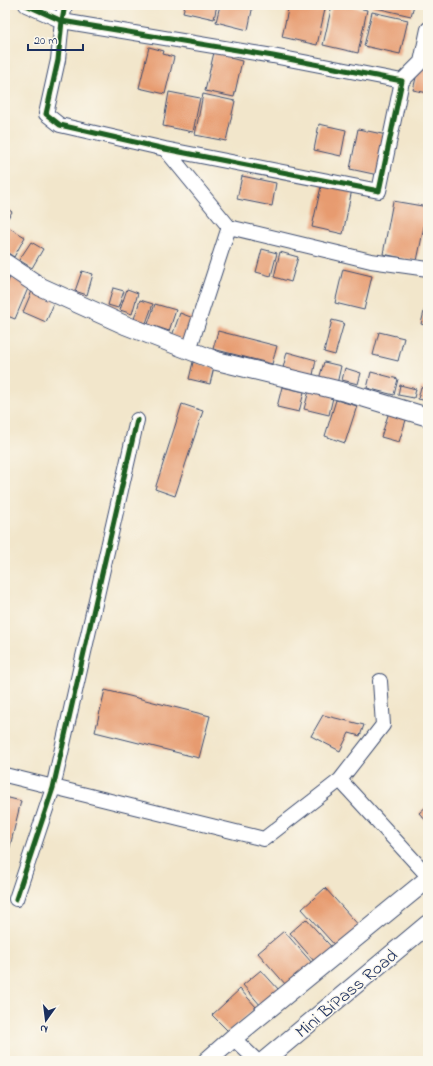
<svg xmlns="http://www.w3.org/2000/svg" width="433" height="1066" font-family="'Indie Flower',sans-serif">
	<rect width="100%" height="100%" fill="#fbf7ec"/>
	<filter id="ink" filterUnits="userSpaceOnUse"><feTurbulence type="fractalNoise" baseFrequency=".025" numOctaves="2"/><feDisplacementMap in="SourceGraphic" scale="8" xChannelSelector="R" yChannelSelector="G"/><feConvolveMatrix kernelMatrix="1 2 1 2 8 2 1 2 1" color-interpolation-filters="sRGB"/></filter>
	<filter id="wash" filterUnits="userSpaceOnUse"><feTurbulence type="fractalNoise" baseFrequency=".012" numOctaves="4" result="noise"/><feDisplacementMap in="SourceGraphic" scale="16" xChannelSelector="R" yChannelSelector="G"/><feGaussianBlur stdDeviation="0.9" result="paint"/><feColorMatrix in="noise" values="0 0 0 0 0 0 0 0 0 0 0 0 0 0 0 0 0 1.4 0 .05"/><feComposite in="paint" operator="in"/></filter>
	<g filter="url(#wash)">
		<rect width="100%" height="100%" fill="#f2e6cb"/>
		<g id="blocks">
			<path fill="#e79b70" d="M185 5H217L214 19 183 12Z
				M220 5H253L248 30 216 22Z
				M289 5H326L317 45 282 37Z
				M332 5H345L367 10 358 53 323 45Z
				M373 5H414L411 16 372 7Z
				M372 12 408 20 400 54 364 46Z
				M149 47 164 51 163 54 174 57 165 94 139 88Z
				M215 48 232 51 230 58 242 61 234 97 205 91Z
				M420 61 428 63V93L413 90Z
				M169 92 200 98 193 132 163 126Z
				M203 94 235 101 226 141 195 135Z
				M319 124 346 130 341 156 314 150Z
				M358 129 387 135 378 175 350 169Z
				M242 176 276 183 272 206 237 199Z
				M322 182 352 189 343 234 312 227Z
				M393 201 428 207 417 261 383 254Z
				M5 207 12 212 5 222Z
				M8 227 25 237 14 257 5 251V231Z
				M31 242 43 249 32 268 19 260Z
				M262 249 277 253 271 276 256 272Z
				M280 252 298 257 291 282 274 277Z
				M343 269 372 276 364 310 335 303Z
				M82 271 93 274 87 295 75 291Z
				M10 277 29 286 15 319 5 315V289Z
				M113 288 124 291 118 308 108 305Z
				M127 289 138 293 132 314 120 310Z
				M32 291 55 301 46 322 23 312Z
				M427 299H428V326L421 324Z
				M140 300 153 304 146 323 134 319Z
				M155 304 176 310 169 331 148 324Z
				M180 313 196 319 189 342 172 336Z
				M332 320 344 323 335 355 324 352Z
				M218 331 277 346 272 364 213 349Z
				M379 332 404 338 398 361 373 355Z
				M287 352 316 360 313 375 283 368Z
				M193 362 214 367 210 384 189 379Z
				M324 362 341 366 337 384 319 379Z
				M345 368 361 373 358 384 342 380Z
				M371 372 398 379 394 395 367 388Z
				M400 385 416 389 414 398 398 395Z
				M282 387 304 392 299 412 277 407Z
				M310 387 334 393 329 415 304 409Z
				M421 387 428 389V401L418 399Z
				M336 400 357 406 345 443 325 436Z
				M182 404 203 411 175 496 155 489Z
				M389 412 407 417 399 442 381 437Z
				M105 690 210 716 199 758 95 732Z
				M323 715 364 725 360 736 349 733 340 751 311 736Z
				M5 797 21 801 6 863H5Z
				M428 805V823L419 813Z
				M325 888 362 929 339 950 302 909Z
				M306 919 337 953 320 968 290 933Z
				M284 931 319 971 293 993 258 953Z
				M261 970 279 990 261 1006 243 985Z
				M240 989 256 1007 229 1032 212 1015Z"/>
		</g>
	</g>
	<g filter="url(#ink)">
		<use href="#blocks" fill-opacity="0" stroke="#3b4a6e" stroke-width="1"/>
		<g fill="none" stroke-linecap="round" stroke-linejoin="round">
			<g stroke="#3b4a6e" stroke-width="16">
				<path id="minor" d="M26 5 62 21 273 56 402 81 379 191 165 149 60 125 46 114 58 60 62 21 65 5
					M402 81 421 62 428 29
					M165 149 229 227
					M189 350 229 227 371 261 428 269
					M5 775 264 839 340 780 383 725 380 681
					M340 780 428 876
					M16 899 53 788 137 420
					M233 1038 257 1061"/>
			</g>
			<g stroke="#3b4a6e" stroke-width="20">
				<path id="tertiary" d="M5 263 41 287 125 325 217 361 345 392 428 417
					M207 1061 233 1038 428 879
					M264 1061 428 924"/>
			</g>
			<use href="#minor" stroke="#fff" stroke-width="14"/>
			<use href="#tertiary" stroke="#fff" stroke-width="18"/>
			<g stroke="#fbf7ec" stroke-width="8">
				<path id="cycleway" d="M26 5 62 21 273 56 402 81 379 191 165 149 60 125 46 114 58 60 62 21 65 5
					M16 899 53 788 137 420"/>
			</g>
			<use href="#cycleway" stroke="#1b5e20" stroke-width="5"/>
		</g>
	</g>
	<g text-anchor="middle" stroke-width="3" stroke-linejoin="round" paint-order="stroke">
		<g font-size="18" fill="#1b2f5e" stroke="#fbf7ec">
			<text transform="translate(346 993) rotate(-40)" y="6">Mini BiPass Road</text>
		</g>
	</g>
	<rect width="433" height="1066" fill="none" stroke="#fbf7ec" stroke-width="20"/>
	<g transform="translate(46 1020) rotate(194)" stroke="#fbf7ec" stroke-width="3" paint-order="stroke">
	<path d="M0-3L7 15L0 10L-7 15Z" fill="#1b2f5e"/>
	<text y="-6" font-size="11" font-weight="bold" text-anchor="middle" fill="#1b2f5e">N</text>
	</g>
	<path d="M28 44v6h55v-6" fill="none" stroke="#1b2f5e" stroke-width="2"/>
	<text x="34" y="44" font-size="12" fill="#1b2f5e" stroke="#fbf7ec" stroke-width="3" paint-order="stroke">20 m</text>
</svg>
